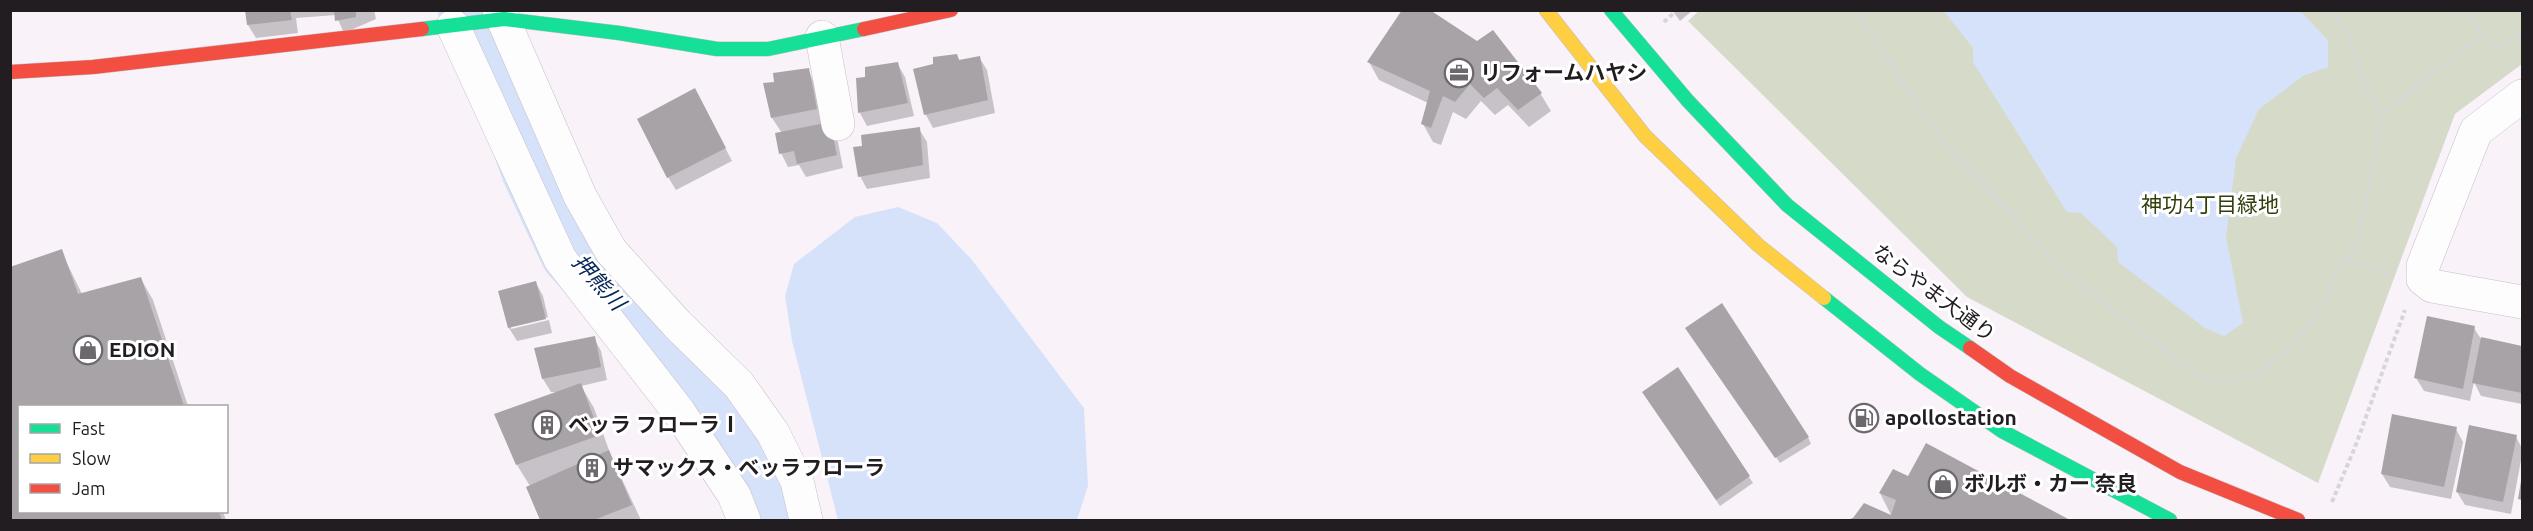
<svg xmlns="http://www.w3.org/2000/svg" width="2533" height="531" font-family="Ubuntu,'Noto Sans JP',sans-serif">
	<rect width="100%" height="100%" fill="#f9f3f9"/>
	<path fill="#d6dbc9" d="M1700 10 2522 11V64L2455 114 2318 483 1967 297 1688 21Z"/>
	<path fill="#d5e2fa" d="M1944 11H2300L2328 40V67L2303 76 2259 109 2236 158 2226 237 2243 323 2224 336 2205 328 2118 262 2117 247 2081 213 2067 212 1973 62V48Z
		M898 207 937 223 972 260 1084 408 1088 486 1077 520H838L792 341 785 296 794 264 855 217Z"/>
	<path fill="#0003" d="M246 10H374L376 19 344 33 336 15 296 18 298 33 256 38 248 25Z
		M1672 10H1693L1680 21Z
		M957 56 960 61 979 57 987 70 995 113 933 128 926 115 934 66Z
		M1369 62 1540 93 1551 111 1529 127 1508 105 1495 115 1481 101 1466 119 1453 112 1441 145 1433 142 1423 124 1428 103 1379 80Z
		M897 63 905 77 914 116 867 126 860 113 866 78Z
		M808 69 837 137 843 168 806 177 799 165 788 167 781 153 782 133 772 118 776 84Z
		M702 103 732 161 676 190 668 177Z
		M919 129 927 142 930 178 867 189 860 176Z
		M61 251 82 294 141 279 153 300 188 406H20V512H223L226 520H10V269Z
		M536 283 543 296 548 317 511 326V329L549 320 552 333 517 341 509 328 500 292Z
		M2474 328 2481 339 2522 347V404L2481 396 2474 382 2470 401 2424 391 2416 378Z
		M1691 335 1808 437 1811 444 1780 463Z
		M594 338 601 351 607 380 581 386 594 408 611 456 641 520H542L527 487 530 486 517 465 496 415 561 392H551L543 379 536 349Z
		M1648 399 1749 477 1753 483 1720 506Z
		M2456 429 2463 442 2451 499 2390 487 2382 474Z
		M2516 437 2522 448V455L2511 514 2465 505 2457 492Z
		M1927 446 2067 520H1851L1892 517 1880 493 1909 478Z"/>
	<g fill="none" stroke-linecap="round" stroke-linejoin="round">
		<path stroke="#d5e2fa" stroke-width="64" d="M470 10 485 33 533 170 572 253 757 453 776 520"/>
	</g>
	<path fill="#a8a3a7" d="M245 10H290L292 20 247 25Z
		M334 10H356V17L335 21Z
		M1402 10H1430L1477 41 1493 30 1542 93 1518 110 1497 88 1484 98 1470 84 1455 102 1443 96 1431 128 1421 124 1430 91 1367 62Z
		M957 54 959 60 980 56 988 100 924 115 913 69 933 64V57Z
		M898 62 908 103 858 113 856 78 865 77V67Z
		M809 68 817 109 771 118 763 83 774 82 773 73Z
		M695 88 726 148 667 178 637 119Z
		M830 122 837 155 797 164 794 151 779 154 775 133Z
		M920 127 923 165 858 177 853 147 862 146 861 135Z
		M62 249 78 294 141 277 184 406H20V512H219L222 520H10V267Z
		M536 281 546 319 508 328 498 291Z
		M1722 303 1809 437 1775 458 1685 328Z
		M2427 316 2475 326 2463 389 2414 378Z
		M595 336 601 367 542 379 534 348Z
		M2481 337 2522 346V393L2472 383Z
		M1678 367 1750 476 1716 500 1642 392Z
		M581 383 600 435 516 465 494 414Z
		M2392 414 2457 427 2444 487 2381 474Z
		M2469 425 2517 435 2503 502 2456 492Z
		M1926 443 2070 520H1847L1853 518 1864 503 1891 515 1896 500 1879 493 1893 469 1908 476Z
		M609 450 632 505 594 520H540L526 487Z
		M2521 481H2522V500L2518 499Z"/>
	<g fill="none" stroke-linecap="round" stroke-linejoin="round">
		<g stroke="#c4bfc4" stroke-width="34">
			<path id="street" d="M499 10 580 196 611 251 677 324 739 385 773 433 797 481 806 520
				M453 26 560 259 679 412 734 495 744 520
				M822 37 838 124
				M2522 96 2476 131 2423 266V279L2432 286 2522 302"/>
		</g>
		<g stroke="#c4bfc4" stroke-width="15">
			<path id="fast" d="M1611 10 1688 101 1787 205 1939 327 1970 348
				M422 29 504 19 619 33 717 49H768L864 29
				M1824 298 1920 374 2002 431 2170 520"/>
		</g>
		<g stroke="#c4bfc4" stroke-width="15">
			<path id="slow" d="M1546 10 1645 136 1758 245 1824 298"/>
		</g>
		<g stroke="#c4bfc4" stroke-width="15">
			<path id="jam" d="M864 29 951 10
				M10 72 93 67 422 29
				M1970 348 2010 376 2180 472 2298 520"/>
		</g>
		<path stroke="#d8d5d8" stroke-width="4" stroke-dasharray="4.5 3" stroke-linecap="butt" d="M1861 10V20L1940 137 2060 268 2191 371C2204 377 2220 383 2235 380 2273 373 2304 335 2323 304 2329 295 2330 283 2335 274 2345 259 2353 256 2358 235 2369 196 2374 154 2382 114L2483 34 2490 42 2502 45 2522 33
			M2330 10 2347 31 2364 84 2382 114
			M2463 10 2483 34
			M1664 22 1677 10
			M2349 260 2389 275
			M2332 502 2355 447 2405 310"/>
		<use href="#street" stroke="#fefdfe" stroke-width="33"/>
		<use href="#fast" stroke="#16e098" stroke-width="14"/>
		<use href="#slow" stroke="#ffcf43" stroke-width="14"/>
		<use href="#jam" stroke="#f24e42" stroke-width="14"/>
	</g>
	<defs>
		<g id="office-ring" transform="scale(1.5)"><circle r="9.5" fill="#fff" stroke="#6d686d" stroke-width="1.5"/><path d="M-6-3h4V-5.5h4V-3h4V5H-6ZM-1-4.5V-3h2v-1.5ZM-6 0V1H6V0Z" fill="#6d686d"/></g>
		<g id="shop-ring" transform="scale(1.5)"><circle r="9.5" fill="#fff" stroke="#6d686d" stroke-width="1.5"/><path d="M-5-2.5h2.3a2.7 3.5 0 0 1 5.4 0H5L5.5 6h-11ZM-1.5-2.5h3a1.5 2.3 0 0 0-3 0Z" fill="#6d686d"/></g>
		<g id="fuel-ring" transform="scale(1.5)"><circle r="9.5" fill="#fff" stroke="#6d686d" stroke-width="1.5"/><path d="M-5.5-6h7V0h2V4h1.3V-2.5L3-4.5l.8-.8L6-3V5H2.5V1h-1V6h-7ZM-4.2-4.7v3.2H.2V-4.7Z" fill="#6d686d"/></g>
		<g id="building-ring" transform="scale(1.5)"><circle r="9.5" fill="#fff" stroke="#6d686d" stroke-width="1.5"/><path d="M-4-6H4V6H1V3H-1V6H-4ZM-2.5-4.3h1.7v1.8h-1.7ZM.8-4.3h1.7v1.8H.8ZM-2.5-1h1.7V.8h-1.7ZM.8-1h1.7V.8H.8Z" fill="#6d686d"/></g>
	</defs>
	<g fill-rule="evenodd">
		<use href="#office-ring" x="1459" y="73"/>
		<use href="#shop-ring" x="88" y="350"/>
		<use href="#fuel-ring" x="1864" y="418"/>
		<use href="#building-ring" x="547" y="425"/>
		<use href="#building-ring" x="592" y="468"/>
		<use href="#shop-ring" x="1943" y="484"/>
	</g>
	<g text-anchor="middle" stroke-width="6" stroke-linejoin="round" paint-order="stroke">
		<g font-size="21" font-weight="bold" fill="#211d21" stroke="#fff" text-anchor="start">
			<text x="1480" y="80">リフォームハヤシ</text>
			<text x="109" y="357">EDION</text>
			<text x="1885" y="425">apollostation</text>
			<text x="568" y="432">ベッラ フローラⅠ</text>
			<text x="613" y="475">サマックス・ベッラフローラ</text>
			<text x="1964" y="491">ボルボ・カー 奈良</text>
		</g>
		<g font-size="21" fill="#313f0c" stroke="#fff">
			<text x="2210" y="212">神功4丁目緑地</text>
		</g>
		<g font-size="21" fill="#211d21" stroke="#fff">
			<text transform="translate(1934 293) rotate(37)" y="7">ならやま大通り</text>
		</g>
		<g font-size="22" font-style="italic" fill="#062756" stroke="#fff">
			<text transform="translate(599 282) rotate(48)" y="8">押熊川</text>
		</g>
	</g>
	<rect width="2533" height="531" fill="none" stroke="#211d21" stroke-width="24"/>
	<rect x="18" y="405" width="210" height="108" fill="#ffffff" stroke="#a6a5a6" stroke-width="1.5"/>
	<rect x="30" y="424" width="30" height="9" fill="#16e098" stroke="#a6a5a6" stroke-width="1.5"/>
	<text x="72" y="435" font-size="18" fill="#211d21">Fast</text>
	<rect x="30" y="454" width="30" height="9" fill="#ffcf43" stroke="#a6a5a6" stroke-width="1.5"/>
	<text x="72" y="465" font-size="18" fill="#211d21">Slow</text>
	<rect x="30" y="484" width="30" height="9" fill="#f24e42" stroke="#a6a5a6" stroke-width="1.5"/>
	<text x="72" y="495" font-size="18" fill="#211d21">Jam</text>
</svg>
